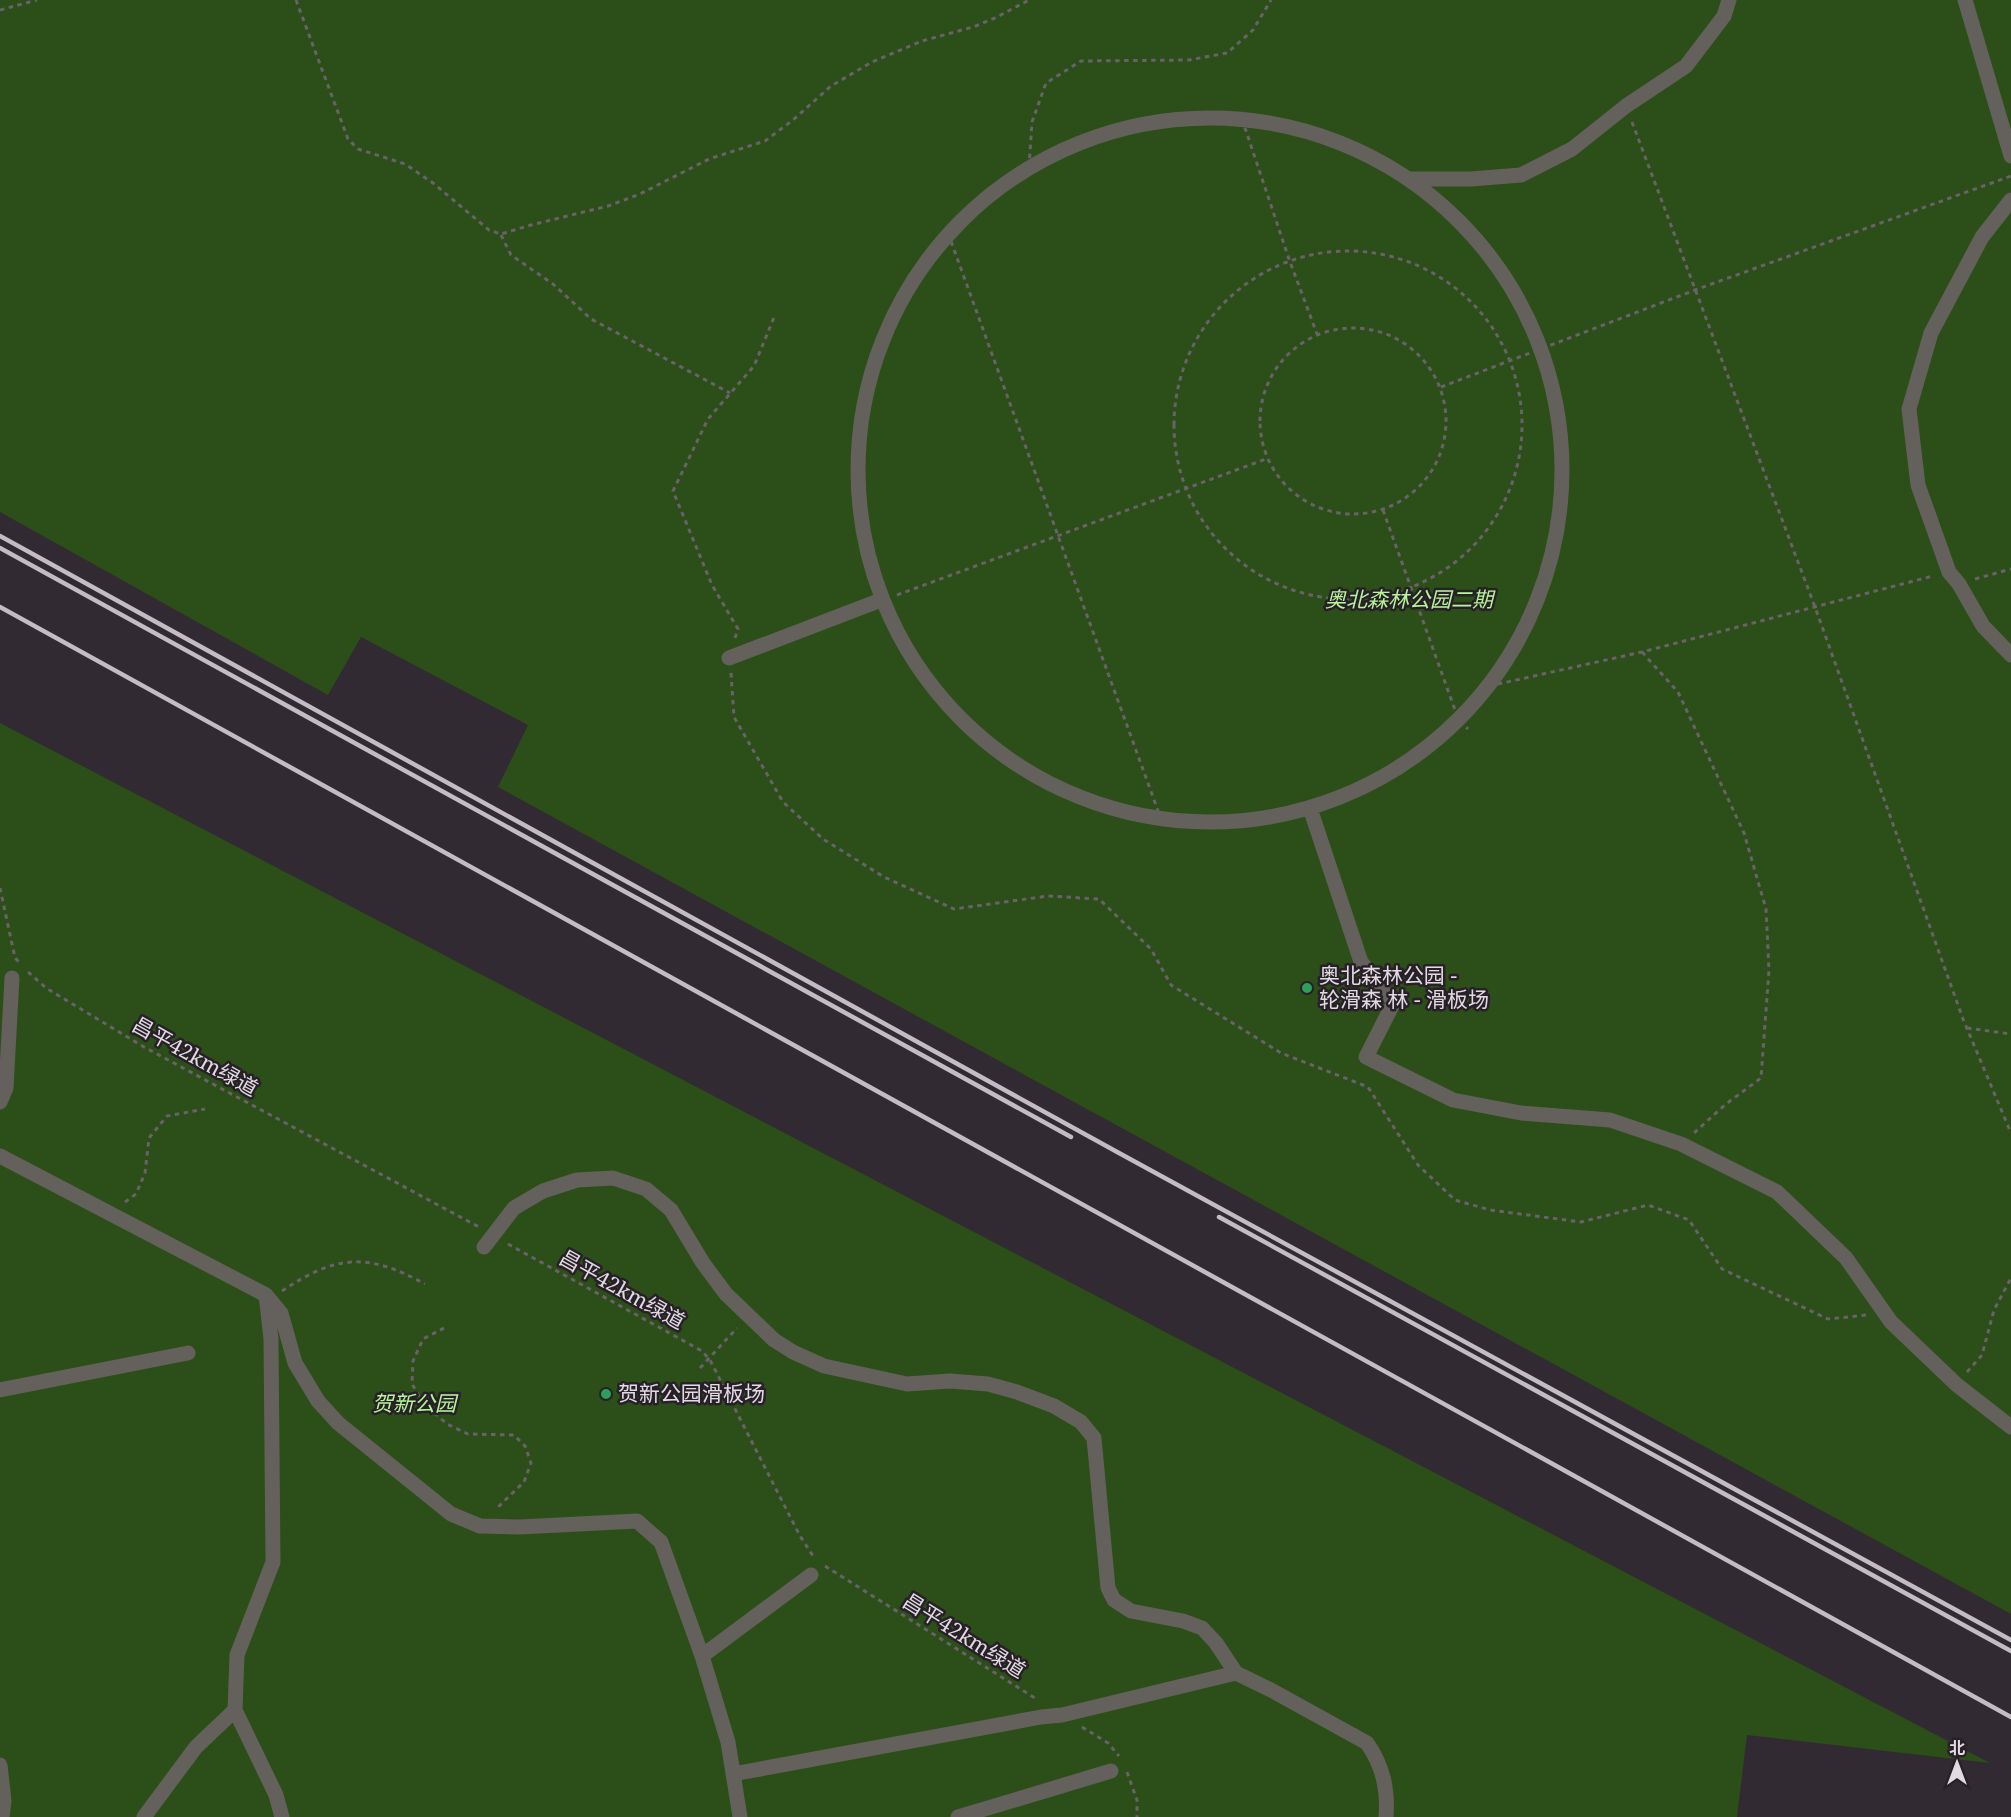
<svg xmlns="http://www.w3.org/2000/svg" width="2011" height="1817" font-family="'Noto Serif','Noto Sans SC',serif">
	<rect width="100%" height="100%" fill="#322a32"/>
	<path fill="#2c4e18" d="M0 0H2011V1614L498 787 528 725 361 637 328 695 0 512Z
		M0 723 1990 1763 1747 1735 1737 1817H0Z"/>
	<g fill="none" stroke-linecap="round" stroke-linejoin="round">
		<path stroke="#696269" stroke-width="3" stroke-dasharray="4.5 4.5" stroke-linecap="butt" d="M296 0 348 139 358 149 405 164 433 183 489 230 501 234 531 225 608 206 640 194 709 159 765 141 793 120 831 86 872 62 922 41 973 27 995 18 1029 0
			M0 10 37 0
			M1242 119 1289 259 1317 334
			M1632 122 1815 607 1963 1019 2011 1133
			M1029 167 1032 122 1046 83 1081 61 1189 60 1227 53 1253 30 1271 0
			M948 233 1161 819
			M501 235 511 255 553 284 591 319 730 393
			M1174 425a174 174 0 1 1 348 0a174 174 0 1 1-348 0Z
			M1260 421a93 93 0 1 1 186 0a93 93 0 1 1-186 0Z
			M1441 387 1695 290 2011 176
			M1383 510 1459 721 1468 729
			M1975 579 2011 569
			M897 595 1266 459
			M735 638 738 629 712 585 673 491 708 419 754 366 775 315
			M1642 652 1678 692 1744 833 1766 909 1769 970 1761 1078 1726 1104 1694 1133
			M731 673 734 717 783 802 823 839 884 877 954 909 1048 896 1099 899 1151 949 1171 985 1281 1053 1368 1087 1418 1165 1455 1200 1490 1210 1581 1222 1648 1205 1689 1220 1722 1269 1828 1319 1867 1315
			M1489 686 1642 652 1933 576
			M0 888 15 958 20 963
			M28 972 46 988 144 1047 479 1227
			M1967 1028 2011 1034
			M125 1202 136 1194 145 1173 149 1138 167 1116 205 1109
			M508 1244 702 1351 710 1360 800 1536 815 1559
			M282 1291C336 1255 367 1252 425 1284
			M444 1328 423 1339 413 1361 412 1384 423 1403 447 1424 468 1434 514 1435 525 1446 531 1463 524 1482 496 1509
			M700 1368 737 1328
			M1967 1372 1982 1355 1994 1310 2011 1278
			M825 1566 1038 1700
			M1082 1727 1108 1743 1119 1756
			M1127 1772 1137 1800V1817"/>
		<path stroke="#64605c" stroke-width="15" d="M1965 0 2011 156
			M858 470a352 352 0 1 1 704 0a352 352 0 1 1-704 0Z
			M1409 179H1471L1521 175 1572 149 1626 106 1686 66 1724 16 1729 0
			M2011 200 1982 237 1931 333 1909 409 1918 485 1949 572 1959 584 1983 626 2011 655
			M729 658 881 600
			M1310 808 1361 962 1394 1002 1366 1057 1453 1100 1521 1113 1610 1120 1681 1144 1777 1192 1846 1258 1891 1322 1957 1385 2011 1427
			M0 1102 6 1088 12 978
			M0 1156 266 1295 281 1313 295 1363 318 1401 338 1423 451 1514 480 1526 520 1527 637 1521 661 1542 702 1656 728 1742 740 1817
			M484 1247 514 1208 543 1191 577 1180 613 1178 646 1189 671 1210 703 1263 726 1294 774 1340 793 1352 824 1366 907 1384 950 1381 988 1384 1017 1392 1054 1406 1081 1422 1094 1438 1108 1588 1114 1600 1131 1611 1183 1621 1202 1628 1216 1643 1236 1673 1271 1690 1367 1743C1383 1766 1388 1789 1386 1817
			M0 1390 188 1353
			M702 1656 811 1575
			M235 1710 276 1795 282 1817
			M0 1765 4 1801 2 1817
			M733 1774 1041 1717 1062 1715 1236 1673
			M144 1817 196 1747 235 1710 237 1655 273 1562 271 1339 266 1295
			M958 1817 1111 1771"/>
		<path stroke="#c3bdc3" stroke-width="4.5" d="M0 536 1119 1153 2011 1640
			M0 548 1071 1137
			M0 607 2011 1717
			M1219 1217 2011 1651"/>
	</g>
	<g fill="#2e9e5b" stroke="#282028" stroke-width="2">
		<circle cx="1307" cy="988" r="6"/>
		<circle cx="606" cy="1394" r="6"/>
	</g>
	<g text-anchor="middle" stroke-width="5" stroke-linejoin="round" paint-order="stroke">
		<g font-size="21" font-style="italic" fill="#b5f497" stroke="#282028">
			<text x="1409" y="607">奥北森林公园二期</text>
			<text x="414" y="1411">贺新公园</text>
		</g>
		<g font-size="21" fill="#e1dbe1" stroke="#282028" text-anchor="start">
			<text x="1319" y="983">奥北森林公园 -<tspan x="1319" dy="24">轮滑森 林 - 滑板场</tspan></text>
			<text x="618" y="1401">贺新公园滑板场</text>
		</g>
		<g font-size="21" fill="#e1dbe1" stroke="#282028">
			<text transform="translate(195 1057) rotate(29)" y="7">昌平42km绿道</text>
			<text transform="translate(622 1290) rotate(29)" y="7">昌平42km绿道</text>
			<text transform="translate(964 1636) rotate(32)" y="7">昌平42km绿道</text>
		</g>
	</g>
	<g transform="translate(1957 1763)" stroke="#282028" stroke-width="4.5" paint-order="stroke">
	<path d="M0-4.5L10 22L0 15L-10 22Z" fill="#e1dbe1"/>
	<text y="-9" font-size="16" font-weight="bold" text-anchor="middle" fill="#e1dbe1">北</text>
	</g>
</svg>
